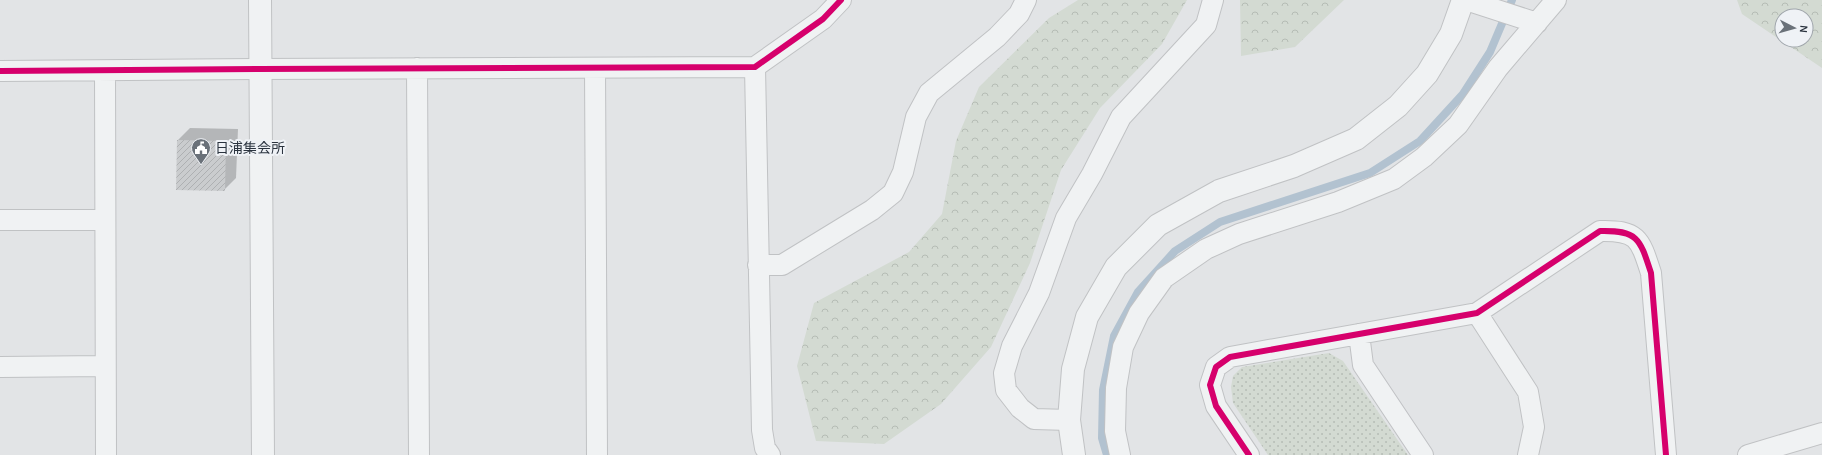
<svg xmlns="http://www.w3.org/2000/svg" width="1822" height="455" font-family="Karla,'Noto Sans JP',sans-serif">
	<defs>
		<pattern id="forest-crowns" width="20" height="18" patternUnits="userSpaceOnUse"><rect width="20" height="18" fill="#d3dad2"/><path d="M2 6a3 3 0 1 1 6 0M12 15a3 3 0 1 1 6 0" fill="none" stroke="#b5bcb5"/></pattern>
		<pattern id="park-dots" width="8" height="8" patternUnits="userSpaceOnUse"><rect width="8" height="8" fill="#d3dad2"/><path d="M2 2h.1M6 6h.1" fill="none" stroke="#b5bcb5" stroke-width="1.8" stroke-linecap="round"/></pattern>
		<pattern id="building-hatch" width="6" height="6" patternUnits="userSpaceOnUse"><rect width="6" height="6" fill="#caccce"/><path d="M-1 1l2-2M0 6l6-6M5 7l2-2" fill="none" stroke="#aeb0b2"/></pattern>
	</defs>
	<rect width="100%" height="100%" fill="#e2e4e6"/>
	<path fill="url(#forest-crowns)" fill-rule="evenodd" d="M1078 0H1187L1162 44 1100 108 1061 170 1030 263 991 347 941 404 884 444 816 441 797 366 814 303 909 252 942 214 956 141 979 87 1049 18Z
		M1240 0H1344L1295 47 1241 56Z
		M1737 0H1822V68L1742 14ZM1782 16H1806V40H1782Z"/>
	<path fill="url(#park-dots)" d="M1329 353 1343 361 1408 455H1268L1233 403 1231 387 1233 376 1242 367Z"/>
	<path fill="#0003" d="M190 128 238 129 236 178 224 190 178 140Z"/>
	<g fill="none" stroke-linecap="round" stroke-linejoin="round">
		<path stroke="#b2c2d0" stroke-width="8" d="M1107 455 1102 438 1103 390 1114 336 1138 292 1175 251 1220 222 1370 173 1420 141 1463 94 1490 52 1512 0"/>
	</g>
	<path fill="url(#building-hatch)" d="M177 140 226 141 225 191 176 190Z"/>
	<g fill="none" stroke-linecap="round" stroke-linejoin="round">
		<g stroke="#c0c2c4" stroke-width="22">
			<path id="minor" d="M1466 0 1537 23
				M755 67 762 430 765 448 770 455
				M417 68 419 455
				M595 68 597 455
				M0 71 259 69 755 67 823 19 841 0
				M105 71 106 455
				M0 220H105
				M758 265H782L872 210 893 193 903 172 916 117 929 93 997 37 1019 14 1026 0
				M1477 313 1528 392 1534 427 1528 455
				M1359 334 1363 365 1423 455
				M0 367 105 366
				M1069 420 1034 419 1020 408 1006 390 1004 373 1012 346 1039 293 1066 218 1092 174 1121 117 1206 25 1213 0
				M1120 455 1115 431 1116 388 1123 347 1139 313 1164 278 1206 249 1239 234 1338 202 1394 179 1424 157 1458 125 1498 68 1556 0
				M1249 455 1216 406 1210 385 1216 367 1230 357 1477 313 1600 231C1638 230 1640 239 1651 273L1666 455
				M1748 455 1822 433"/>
		</g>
		<g stroke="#c0c2c4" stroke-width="24">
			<path id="tertiary" d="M260 0 263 455
				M1074 455 1069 420 1073 369 1087 317 1116 267 1158 225 1219 191 1294 166 1356 139 1398 106 1427 74 1451 34 1463 0"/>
		</g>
		<use href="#minor" stroke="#f0f2f3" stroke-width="20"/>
		<use href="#tertiary" stroke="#f0f2f3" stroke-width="22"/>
		<g stroke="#eff2f6" stroke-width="8">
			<path id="cycleway" d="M0 71 259 69 755 67 823 19 841 0
				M1249 455 1216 406 1210 385 1216 367 1230 357 1477 313 1600 231C1638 230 1640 239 1651 273L1666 455"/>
		</g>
		<use href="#cycleway" stroke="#d6006c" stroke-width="6"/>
	</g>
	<defs>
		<g id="civic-pin" transform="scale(1)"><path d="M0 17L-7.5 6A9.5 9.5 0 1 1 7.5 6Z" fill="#6a7179" stroke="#eff2f6"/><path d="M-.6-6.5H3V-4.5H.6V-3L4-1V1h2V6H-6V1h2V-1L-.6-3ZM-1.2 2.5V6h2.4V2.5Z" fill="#fff"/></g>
	</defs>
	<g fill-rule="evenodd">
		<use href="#civic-pin" x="201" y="148"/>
	</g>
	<g text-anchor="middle" stroke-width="4" stroke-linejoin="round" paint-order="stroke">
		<g font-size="14" fill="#2a333e" stroke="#eff2f6" text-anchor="start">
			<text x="215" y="153">日浦集会所</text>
		</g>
	</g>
	<g transform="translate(1794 28) rotate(96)"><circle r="19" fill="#eff2f6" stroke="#a0a6ac"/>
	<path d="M0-3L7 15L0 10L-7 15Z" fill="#6a7179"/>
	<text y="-6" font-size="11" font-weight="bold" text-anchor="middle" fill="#2a333e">N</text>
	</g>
</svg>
